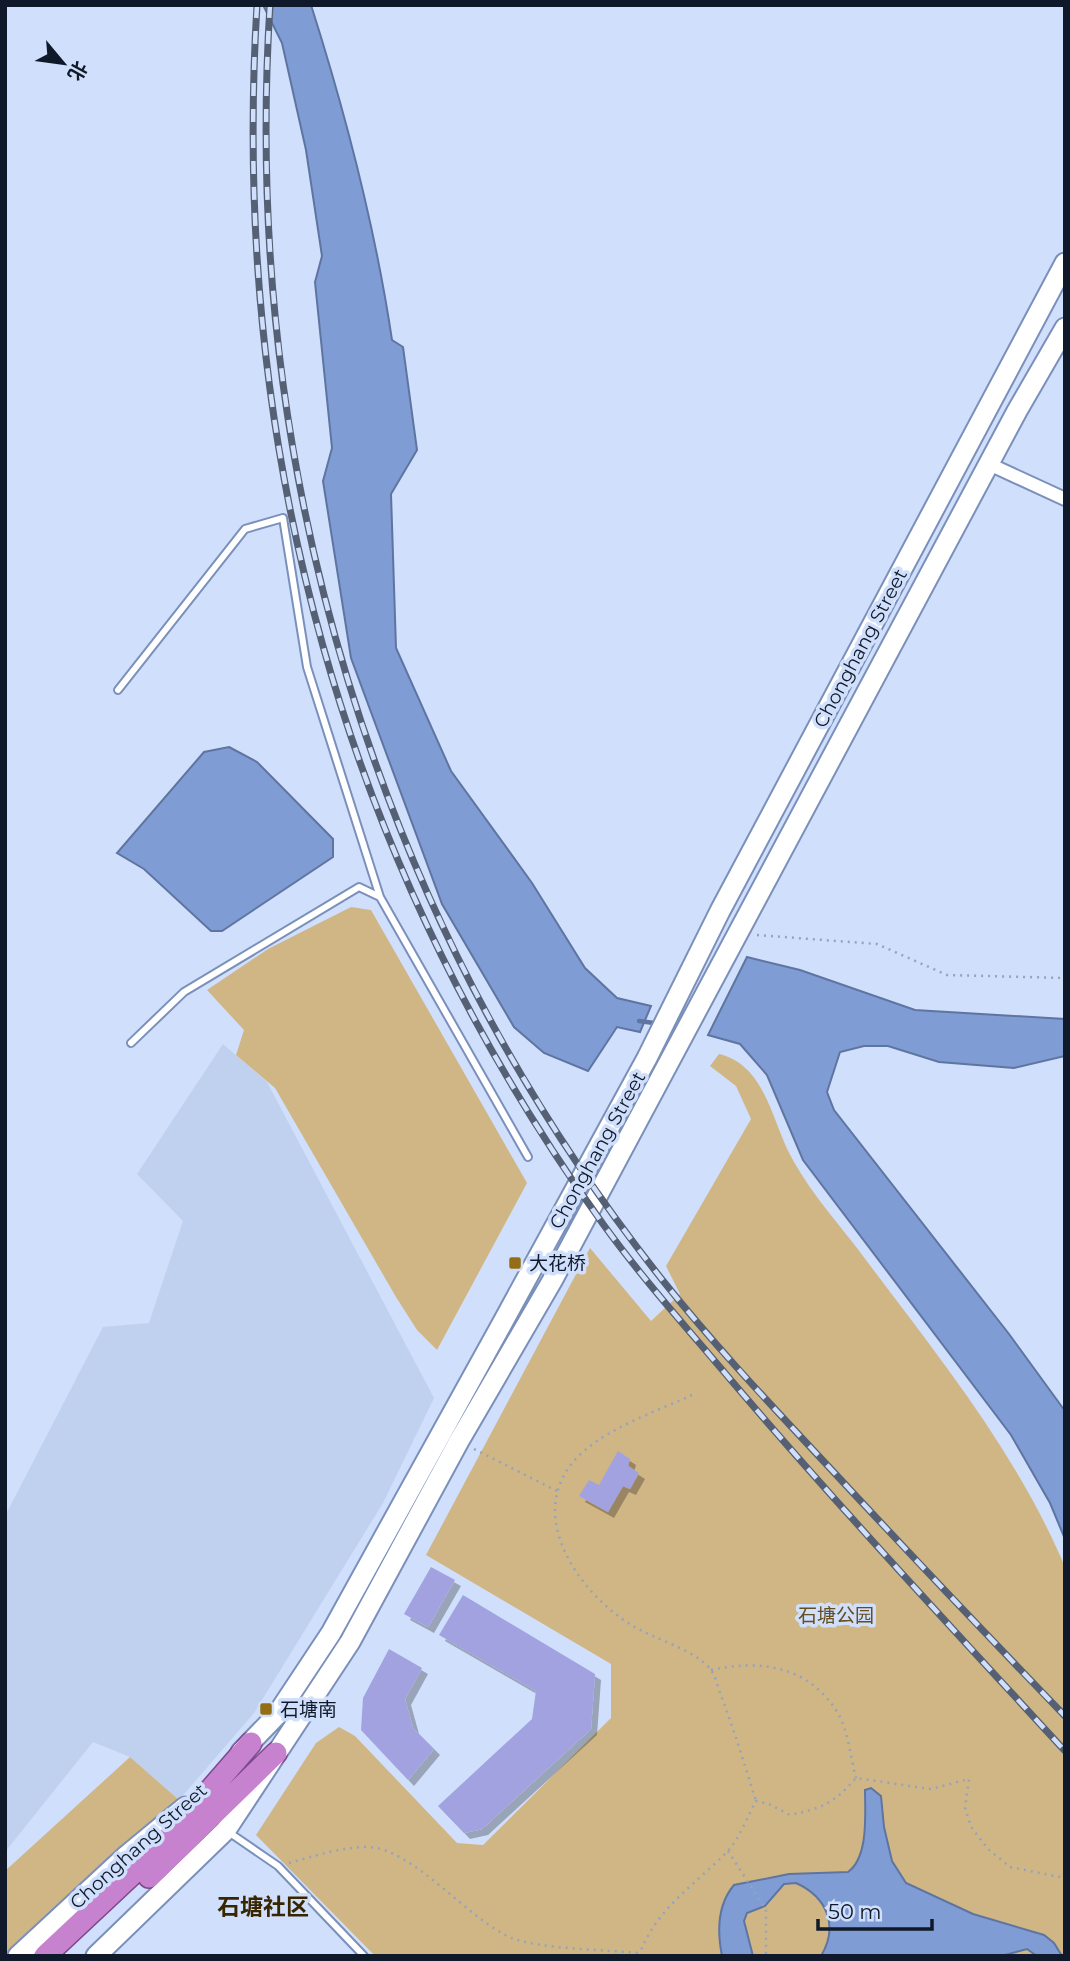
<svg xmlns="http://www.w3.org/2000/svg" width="1070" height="1961" font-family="Montserrat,'Noto Sans SC',sans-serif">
	<defs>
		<filter id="shadow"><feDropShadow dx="6" dy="6" stdDeviation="0" flood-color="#0004"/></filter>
	</defs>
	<rect width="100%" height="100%" fill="#d0dffb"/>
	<path fill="#c0d0ef" d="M223 1044 267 1082 434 1398 383 1503 254 1713 179 1800 130 1757 93 1742 5 1852V1516L103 1327 149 1323 183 1221 137 1174Z"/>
	<path fill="#d0b685" d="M351 907 371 910 527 1183 437 1350 417 1330 396 1297 275 1088 236 1055 244 1030 207 990 268 949Z
		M719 1054C767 1065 772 1125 794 1162 812 1194 838 1223 860 1252 936 1354 1015 1449 1065 1567V1956H375L256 1835 316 1743 339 1727 355 1736 457 1843 483 1845 611 1718V1664L426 1555 590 1248 651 1321 680 1294 666 1266 751 1119 736 1086 710 1066Z
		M130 1757 179 1800 5 1956V1871Z"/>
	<path fill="#809cd4" stroke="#5e75a1" stroke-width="2" d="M263 5H311C346 115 375 226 392 340L403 347 417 450 391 494 396 648 451 771 532 883 585 968 617 998 651 1006 640 1032 617 1027 588 1071 544 1053 514 1027 442 904 351 658 323 481 332 448 315 282 322 256 306 150 282 43Z
		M229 747 257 762 333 839V857L222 931H211L144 869 117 853 204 752Z
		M747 957 800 970 915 1010 1065 1019V1056L1014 1068 939 1062 888 1046H864L840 1052 827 1092 834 1110 1009 1334 1065 1411V1539L1050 1503 1011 1435 803 1160 767 1075 740 1044 708 1035Z
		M871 1788 881 1796 884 1827 892 1861 906 1883 973 1914 1044 1935 1054 1943 1062 1956H1037L1027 1949 1001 1956H821C839 1926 827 1897 796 1883L784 1884 765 1906 747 1913 744 1921 753 1956H722C717 1931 717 1905 734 1885L789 1874 848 1872C869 1857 865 1813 865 1790Z"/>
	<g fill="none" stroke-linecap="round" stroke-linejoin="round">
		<path stroke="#5e75a1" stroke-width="4.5" d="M639 1021 654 1023"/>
	</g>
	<path fill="#a1a2df" filter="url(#shadow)" d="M618 1451 630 1459 628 1466 639 1473 630 1489 623 1486 608 1512 579 1496 589 1480 599 1485Z
		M431 1567 455 1580 428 1627 404 1614Z
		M463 1595 595 1674 591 1729 482 1829 464 1833 438 1806 532 1719 536 1691 439 1635Z
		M389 1649 422 1668 405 1699 413 1728 434 1749 408 1780 361 1730 363 1698Z"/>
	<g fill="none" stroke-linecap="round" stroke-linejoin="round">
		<g stroke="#7a90bb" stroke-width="10">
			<path id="service" d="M118 690 245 529 283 518 307 667 380 897
				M131 1043 184 992 359 887 380 897 528 1157
				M227 1831 278 1866 364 1956"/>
		</g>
		<g stroke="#7a90bb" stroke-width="16">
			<path id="minor" d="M989 464 1065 499"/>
		</g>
		<g stroke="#7a90bb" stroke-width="23">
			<path id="secondary" d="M241 1752 276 1716 331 1633 504 1320 647 1058 720 911 1065 263
				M18 1956 127 1855 185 1807
				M96 1956 226 1830 350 1642 459 1441 552 1281 1017 411 1065 328"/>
		</g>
		<g stroke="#7d488c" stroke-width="24">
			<path id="trunk" d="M149 1877 276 1753
				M45 1956 156 1852 251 1743"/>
		</g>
		<path stroke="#96a3bc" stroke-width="2.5" stroke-dasharray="2 5" stroke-linecap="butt" d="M757 935 877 944 947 975 1065 978
			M692 1395C657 1411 613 1426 584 1451 519 1507 576 1592 633 1626 654 1639 696 1650 711 1670 716 1677 718 1688 721 1695 734 1730 745 1766 756 1801
			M474 1449 559 1492
			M711 1670C762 1659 810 1666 839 1715 848 1732 851 1759 856 1778
			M728 1851 766 1910V1956
			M289 1863C315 1856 340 1847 368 1847 413 1848 468 1920 512 1938 538 1949 608 1950 640 1953
			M639 1956C654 1911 694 1885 726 1853 739 1840 747 1817 756 1801L769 1804 790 1815C823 1808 834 1803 856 1778L931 1789 969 1779 965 1808 971 1827 988 1849 1010 1867 1065 1878"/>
		<use href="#service" stroke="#fff" stroke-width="6"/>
		<use href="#minor" stroke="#fff" stroke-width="12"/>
		<use href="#secondary" stroke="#fff" stroke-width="19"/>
		<use href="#trunk" stroke="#c682ce" stroke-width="21"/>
		<g stroke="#556074" stroke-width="7">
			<path id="rail" d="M257 5C230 447 344 864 603 1224 642 1278 687 1328 730 1379 838 1506 952 1628 1065 1751
				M270 5C241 467 376 920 664 1282 715 1346 772 1406 828 1466 906 1550 985 1633 1065 1716"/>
		</g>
		<use href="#rail" stroke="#d0dffb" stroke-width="4.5" stroke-dasharray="13" stroke-linecap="butt"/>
	</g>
	<g fill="#946e17" stroke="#d0dffb" stroke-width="2.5">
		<rect x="508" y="1256" width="14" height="14" rx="3.5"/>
		<rect x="259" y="1702" width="14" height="14" rx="3.5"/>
	</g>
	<g text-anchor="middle" stroke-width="7" stroke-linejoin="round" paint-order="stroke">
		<g font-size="19" fill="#101929" stroke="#d0dffb">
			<text transform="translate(860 648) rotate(-62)" y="7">Chonghang Street</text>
			<text transform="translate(597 1150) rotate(-61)" y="7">Chonghang Street</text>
			<text transform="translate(138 1846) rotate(-42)" y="7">Chonghang Street</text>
		</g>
		<g font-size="19" fill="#101929" stroke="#d0dffb" text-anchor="start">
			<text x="529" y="1270">大花桥</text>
			<text x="280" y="1716">石塘南</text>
		</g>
		<g font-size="19" fill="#644d1e" stroke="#d0dffb">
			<text x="836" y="1622">石塘公园</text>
		</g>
		<g font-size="23" font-weight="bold" fill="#372600" stroke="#d0dffb">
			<text x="263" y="1915">石塘社区</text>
		</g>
	</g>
	<rect width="1070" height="1961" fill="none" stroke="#101929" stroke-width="14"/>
	<g transform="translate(63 63) rotate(119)" stroke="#d0dffb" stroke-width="5" paint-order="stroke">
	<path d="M0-5L12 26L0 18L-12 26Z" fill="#101929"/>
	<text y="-10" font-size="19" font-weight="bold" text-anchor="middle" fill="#101929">北</text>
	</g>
	<path d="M818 1919v10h114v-10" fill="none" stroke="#101929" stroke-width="3.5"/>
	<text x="828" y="1919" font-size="21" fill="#101929" stroke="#d0dffb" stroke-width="5" paint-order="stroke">50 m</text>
</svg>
